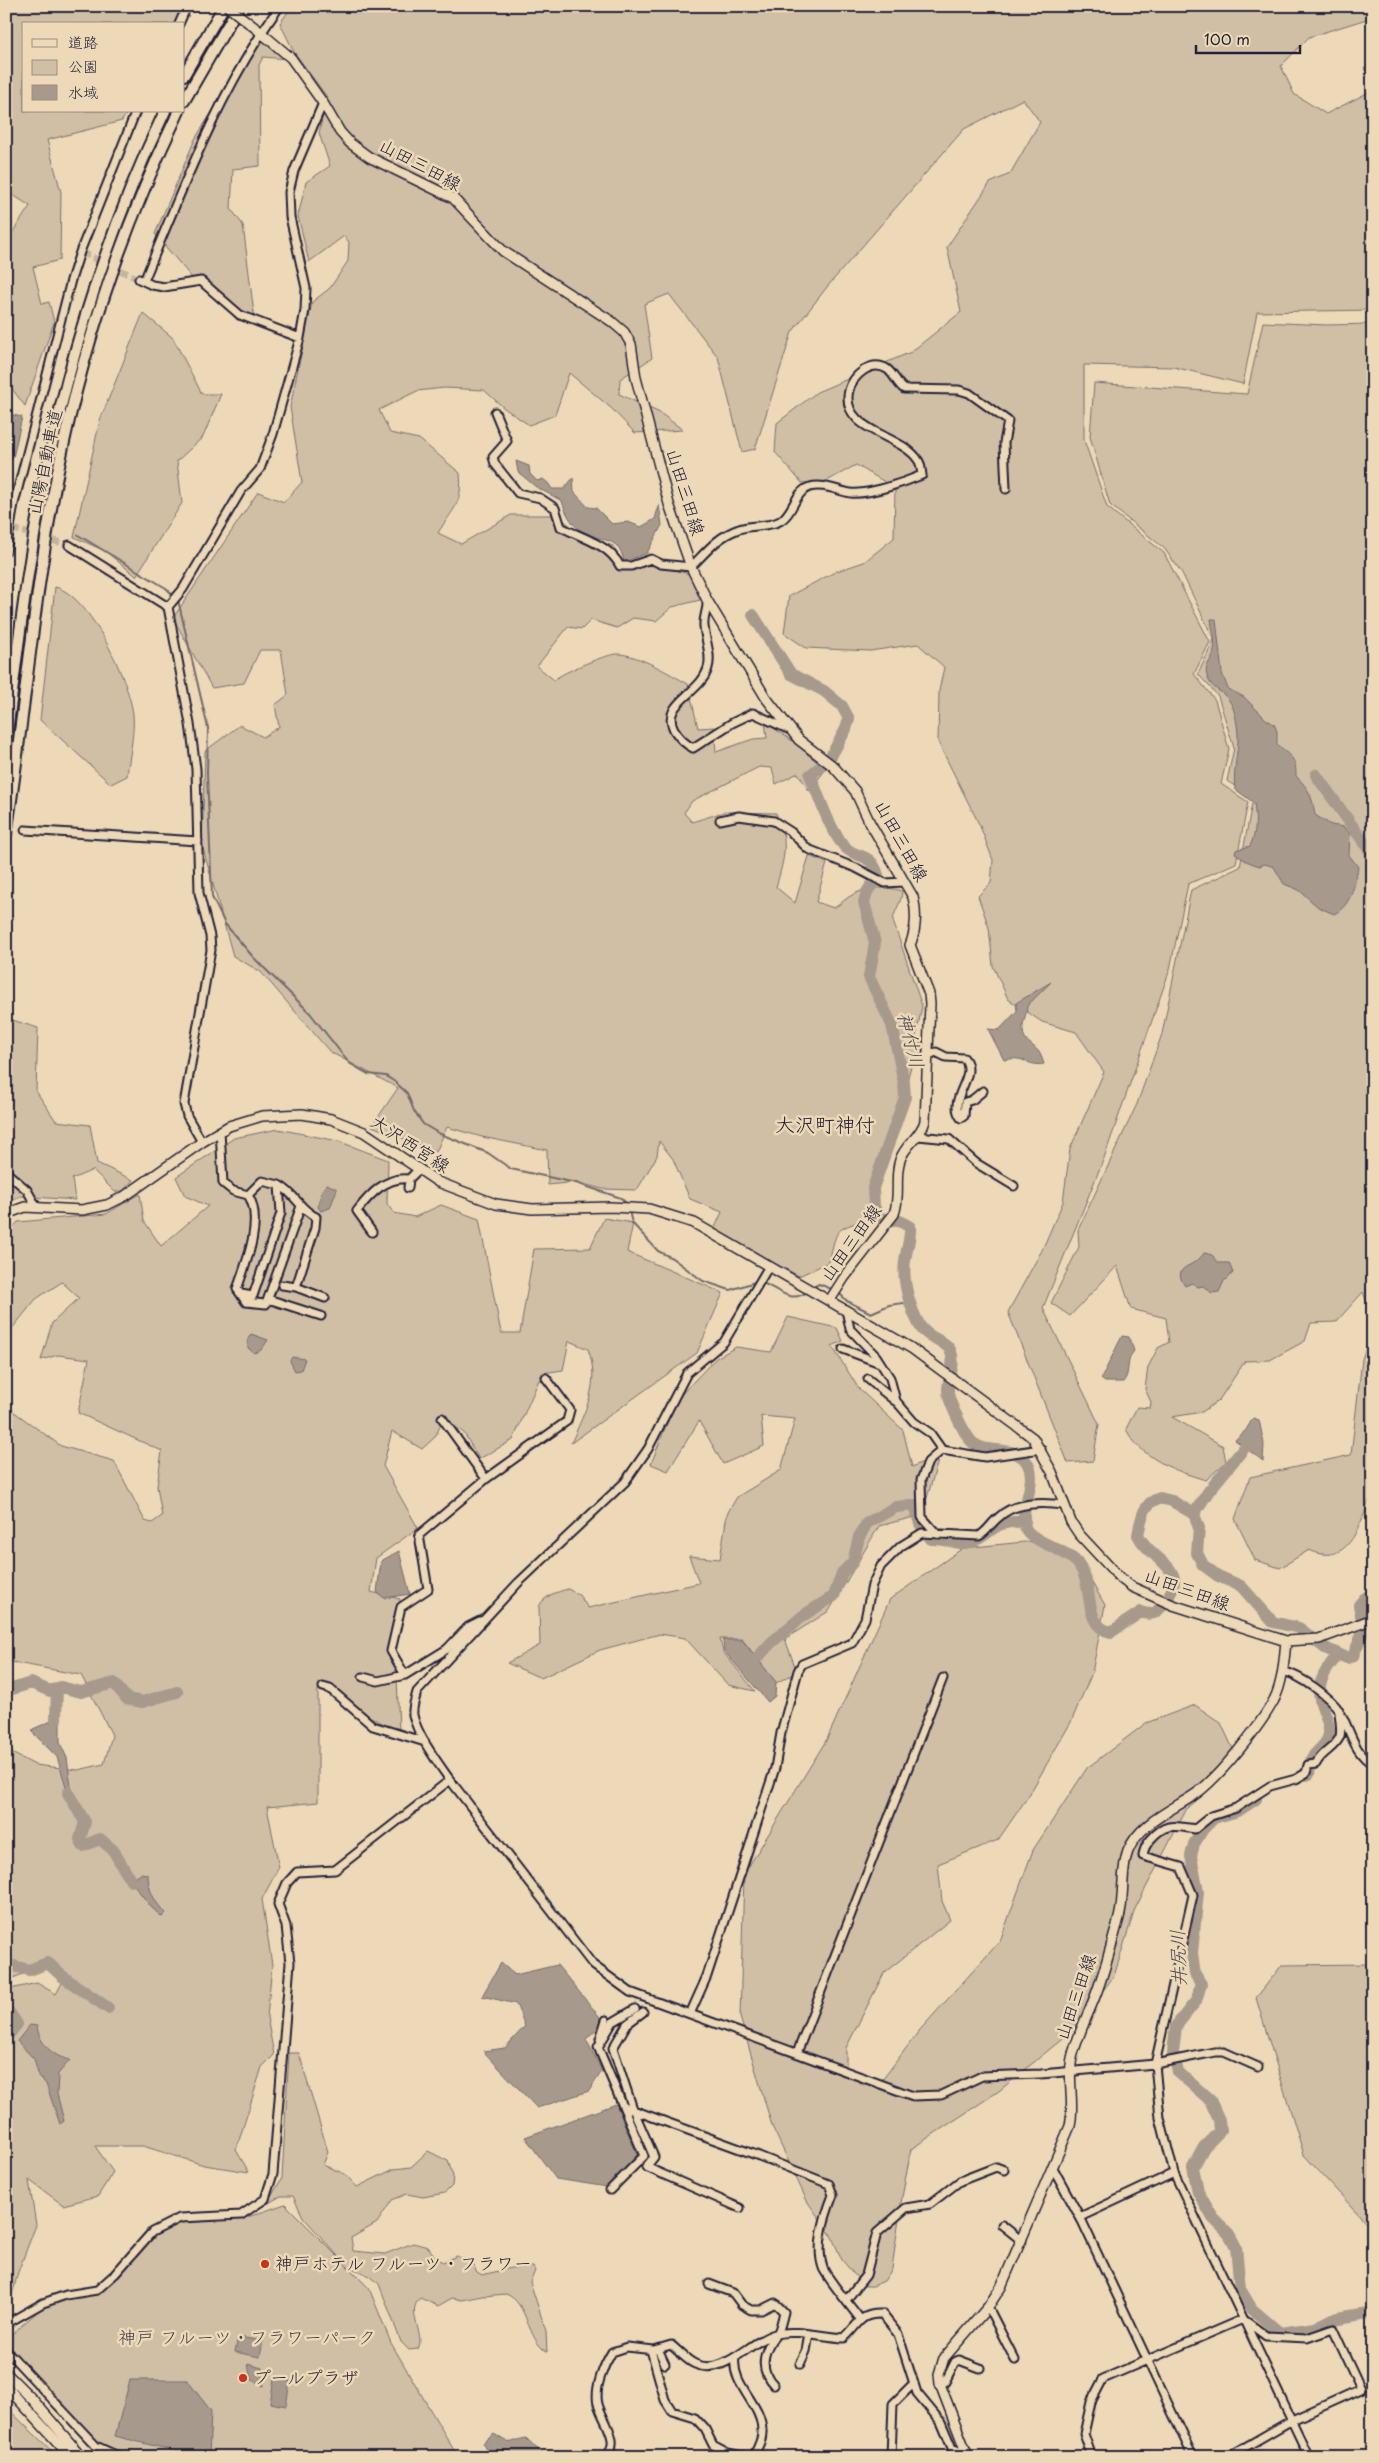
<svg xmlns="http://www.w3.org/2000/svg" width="1379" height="2463" font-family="'Playpen Sans','Klee One',sans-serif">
	<rect width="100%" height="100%" fill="#edd9b7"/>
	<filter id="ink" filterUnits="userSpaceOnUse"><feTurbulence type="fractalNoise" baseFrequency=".02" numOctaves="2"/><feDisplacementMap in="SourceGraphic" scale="10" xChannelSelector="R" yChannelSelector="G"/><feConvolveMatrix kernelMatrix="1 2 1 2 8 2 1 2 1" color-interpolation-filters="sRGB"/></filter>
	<g filter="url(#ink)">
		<path fill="#d0bea5" stroke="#797070" d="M6 6H190L180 24H24V111H128L122 121 47 140 61 192 60 260 33 267 42 304 49 302 54 322 25 406 6 381V242L30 206 10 193 6 197Z
			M292 6H1373V17L1309 37 1281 66 1294 94 1326 114 1373 90V310L1257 312 1243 384 1174 367 1084 365V440L1107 507 1164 553 1210 642 1194 674 1215 700 1229 749 1221 784 1248 802 1236 863 1188 884 1170 969 1104 1158 1043 1308 1099 1424 1093 1461 1068 1463 1008 1312 1042 1250 1063 1202 1070 1149 1104 1072 1076 1032 1042 1022 1008 999 993 966 989 928 978 896 991 883 993 860 980 826 938 742 939 691 944 667 918 644 870 651 806 648 784 633 789 596 837 571 864 562 894 538 895 488 856 465 827 481 802 483 775 452 777 423 817 392 911 352 961 312 947 247 990 183 1010 174 1040 122 1023 99 964 129 827 287 792 332 755 449 742 452 718 357 669 294 644 304 652 358 620 379 619 394 660 413 683 430 635 433 611 408 569 373 555 415 529 425 504 408 484 390 444 388 417 391 379 410 390 433 419 439 460 473C463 505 453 508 438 533L461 544 511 515H557L583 536 613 546 622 565 650 564 690 574 700 600 672 607 656 621 633 618 617 628 591 620 582 629 568 627 537 666 554 680C563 672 608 653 619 654 639 655 670 674 688 684L698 728 714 727 716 752 753 739 767 738 765 722 804 749 807 754 826 769 809 791 798 773 776 784 772 768 759 767 692 801 684 813 692 822 724 812 776 813C789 843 785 856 776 887L795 903 809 856 827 863 816 902 834 908C841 904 847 897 854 894 867 887 888 886 902 891 902 903 894 910 893 921L922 1006 915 1042 925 1045 924 1054 913 1059 870 1218C834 1231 838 1225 829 1262L799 1276 713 1232 722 1212 690 1199 673 1159 659 1141 657 1156 637 1190 602 1189 576 1182 548 1185 547 1150 482 1137 447 1127 436 1152 372 1126 398 1088 330 1052 261 972 233 956 202 845 205 751 240 725 263 737 279 727 275 705 288 695 281 650H260L244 683 212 688 173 618 258 492 284 502 302 482 290 407 312 302 330 288 348 261 349 242 344 236 309 262 298 216 306 182 330 166 319 133 327 97 294 52 280 23Z
			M265 40 287 59 263 57 259 65 260 166 233 169 231 209 243 225 255 322 237 320 212 290 198 285 155 234 195 139 255 43Z
			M143 313 173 338 202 394H221L203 437 177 461 182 503 136 576 105 551 74 537 100 420Z
			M1263 322 1326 325 1373 324V1318L1363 1292 1336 1322 1311 1323 1305 1341 1270 1360 1245 1361 1219 1400 1202 1412 1172 1417 1223 1446 1226 1462 1206 1480C1177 1472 1140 1458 1126 1429L1137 1407 1150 1408 1151 1402 1145 1389 1148 1367 1158 1348 1169 1342 1166 1318 1131 1309 1117 1266 1070 1316 1051 1303 1079 1247 1078 1230 1137 1104 1162 1034 1191 890 1240 867 1253 798 1227 781 1234 748 1218 696 1198 674 1214 640 1182 573 1164 548 1110 505 1090 437 1094 383 1247 394Z
			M6 483 14 488 6 575Z
			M55 587C90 595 129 681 133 714 135 732 129 758 127 776L111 784 40 720Z
			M6 1018 38 1028 36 1091 56 1121 90 1125 97 1163 133 1180 123 1191 115 1192 93 1170 72 1179 75 1200 21 1196 6 1202Z
			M278 1129 338 1141 388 1160 387 1204 394 1213 415 1217 441 1205 479 1219 501 1333H520L534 1249 590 1248 604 1218 633 1223 627 1252 723 1293 697 1353 571 1443C585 1411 601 1384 588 1349L569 1341 563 1370 542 1373 513 1440 479 1459 464 1433 444 1418 435 1437 422 1449 392 1431 383 1466 418 1528 376 1558 371 1592 400 1599 396 1647 399 1732 318 1689V1802L267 1807 279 1867 262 1899 272 1965 267 2017 274 2055 262 2067 236 2150 249 2172 204 2165 143 2146H95L113 2172 98 2196 63 2205 29 2180 36 2225 18 2272 12 2296 6 2305V1990L37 1983 56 1994 63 1981 44 1965 6 1981V1750L35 1765 78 1770 104 1764 112 1735 81 1675 6 1661V1406L61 1446 114 1461 145 1521 152 1523 162 1516 157 1486 162 1451 78 1413 89 1359 58 1355 41 1360 52 1323 79 1298 62 1282 36 1299 6 1336V1235L18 1222 106 1214 140 1194 144 1221 161 1246 208 1206 185 1196 176 1177 234 1138Z
			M788 1317 837 1328 843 1341 832 1346 859 1389 903 1430 912 1467 940 1454 922 1515 879 1526 829 1611 785 1639 797 1672 776 1683 742 1639H720L723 1652 755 1691 728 1685 685 1638 660 1634 600 1650 541 1678 507 1663 540 1645 539 1607C543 1596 557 1592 568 1589L579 1595 588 1608 699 1583 689 1556 720 1559 727 1514 737 1497 781 1470 795 1419 761 1416 764 1446 723 1464 699 1421 668 1471 651 1464 676 1400 716 1358 736 1347 771 1352Z
			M1373 1328V1500L1369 1501C1358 1530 1347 1567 1309 1550L1280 1568 1255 1560 1235 1519 1250 1477 1351 1455 1362 1359Z
			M1035 1541 1079 1560 1105 1605 1092 1673 1071 1722 1029 1795 998 1840 938 1864 942 1901 950 1920 884 1973 846 2048V2069L863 2085 883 2079 919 2031 1000 1941 1033 1850 1087 1768 1146 1723 1195 1705 1221 1723 1233 1749 1214 1784 1186 1810 1135 1909 1114 1976 1073 2030 999 2091 911 2149 901 2203 892 2269 884 2281 873 2286H864L842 2260 831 2235 807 2201 772 2126 740 2017 744 1874 827 1739 890 1599 963 1548Z
			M1373 1964V2230L1304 2155 1256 1998 1282 1965Z
			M289 2053H299L328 2152 323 2165 345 2174 357 2187 394 2169 411 2167 428 2151 448 2161 453 2176 452 2186 445 2193 423 2197 407 2194 392 2200 377 2223 351 2238 353 2251 385 2254 413 2243 428 2247 437 2259 443 2262 457 2256 472 2263 477 2272 482 2275 511 2268 533 2267 535 2271 530 2282 546 2331 547 2352C526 2339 529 2303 506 2294L483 2296 462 2300 452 2298 438 2306 420 2298C405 2313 426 2333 418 2349L409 2350 401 2342 379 2284 370 2276 347 2266 303 2217 293 2196H281L267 2204 282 2178Z
			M285 2204 369 2288 391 2343 458 2457H133L97 2442 6 2344V2339L44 2306 66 2298 97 2292 115 2276 155 2234 179 2223 242 2219Z
			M6 2407 58 2457H6Z"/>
		<path fill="#a79a8d" stroke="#726a6c" d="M6 405 13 415 22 417 13 458 6 463Z
			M516 461 529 466 530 474 537 481 543 479 548 483 552 489H564L573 478 574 492 588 507 596 508 612 524 628 522 641 527 655 519 659 505 662 525 647 553 624 562C620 537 604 542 587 534 573 528 566 514 562 501L536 487 518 472Z
			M1211 619H1216L1222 673 1228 689 1244 697 1267 720 1274 724 1277 731V744C1290 758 1296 755 1296 776 1310 790 1312 796 1315 815L1331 825 1344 827 1350 834 1349 855 1358 867C1355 885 1351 906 1334 914L1318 907 1299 890 1284 884 1274 867 1265 864 1259 866 1246 861 1235 853 1236 850 1250 846C1257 832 1256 818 1254 803L1235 789C1232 768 1241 747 1237 725 1235 713 1233 702 1223 694 1218 690 1212 687 1209 681 1201 665 1213 662 1214 650 1216 640 1212 629 1211 619Z
			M1051 982 1027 1006C1027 1015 1022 1022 1023 1030 1023 1042 1033 1044 1039 1052 1041 1055 1043 1061 1044 1064 1026 1067 1027 1055 1004 1060L988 1029 999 1030 1017 1011 1016 1003Z
			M327 1184 337 1189 330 1208 321 1211 318 1207 322 1190Z
			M1204 1253 1212 1255 1219 1263H1229L1233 1273 1224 1281 1219 1292 1212 1293 1203 1286 1198 1287 1192 1283 1185 1286C1170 1264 1195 1269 1204 1253Z
			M251 1334 268 1340 261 1350 254 1353 248 1348V1339Z
			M1122 1336 1129 1337 1134 1351C1125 1360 1131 1374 1123 1382H1105L1101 1379Z
			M292 1357 305 1359 301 1370 295 1371 290 1361Z
			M1253 1418 1259 1420 1264 1444 1263 1461 1235 1440 1246 1430Z
			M399 1551 410 1594 384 1598 377 1592 381 1561Z
			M723 1640H742L776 1682 775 1696 768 1702 724 1651Z
			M56 1719 60 1722V1743L67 1758 72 1794 68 1793 57 1757 32 1732 33 1729Z
			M142 1873 148 1875C148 1889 155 1904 166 1913L162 1917 151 1907 131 1881Z
			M501 1963 515 1975 557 1965 604 2022 586 2039 602 2071 589 2091 537 2108 483 2051 505 2048 525 2026 516 2004 482 1996Z
			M30 2025 37 2026C39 2044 54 2057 70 2060L58 2074 57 2094 64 2121 60 2124 46 2084 39 2077 34 2059 17 2041Z
			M616 2104 637 2155 608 2187 556 2179 525 2137Z
			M238 2337 263 2341 260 2357 235 2352Z
			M248 2364 262 2368V2371L266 2373 263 2386 251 2379Z
			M274 2379 290 2381 286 2406 270 2403Z
			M130 2380H187L211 2411 209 2457H199L115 2436Z
			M494 2434C515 2447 505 2442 526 2438L546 2457H494L487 2451 483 2443Z"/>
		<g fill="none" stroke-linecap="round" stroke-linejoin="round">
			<path stroke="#726a6c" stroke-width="2" d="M78 535 166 588 175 597
				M178 600 208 728 207 773 212 897 225 924 254 958 310 1013 349 1063 368 1074 386 1076 395 1082 407 1093 414 1111 423 1124 438 1133 488 1153 511 1169 576 1183 621 1198 627 1204
				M629 1211 632 1223 658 1251 672 1258 703 1281 730 1290 758 1281
				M762 1283C779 1289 790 1304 807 1292
				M813 1287 819 1284 834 1290
				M838 1292 847 1301 871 1313 889 1305 911 1302"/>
			<path stroke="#a79a8d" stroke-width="12" d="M753 615 791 674 824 691 842 706 849 719 846 729 831 756
				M823 765 810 775C820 798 828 827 844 846 856 860 870 850 878 875L867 892 864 902 875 943 869 977 892 1025 904 1083 905 1097 873 1188 874 1206 879 1218 900 1221 910 1227C911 1239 906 1250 905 1261 902 1282 910 1308 920 1326 927 1339 946 1339 951 1352 956 1364 948 1378 948 1390 947 1399 964 1433 971 1441 985 1456 1014 1444 1026 1461 1040 1481 1019 1505 1025 1527 1029 1542 1067 1548 1079 1565 1095 1587 1082 1626 1111 1632L1141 1612C1146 1614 1151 1615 1156 1612 1164 1605 1178 1586 1173 1575 1167 1560 1148 1555 1138 1535 1141 1520 1143 1502 1160 1498L1172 1501 1194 1514 1199 1528 1197 1553 1203 1565 1218 1576 1241 1586 1273 1622 1299 1628 1325 1648 1347 1658 1353 1656 1364 1630 1359 1605 1364 1599 1373 1593
				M1316 775 1373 855
				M1194 1514 1208 1492 1245 1447
				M757 1658 772 1642 804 1615 834 1596 842 1573 853 1562 859 1537 867 1523 896 1507 915 1505 920 1524 931 1539C943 1538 957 1544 965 1543 992 1539 988 1519 1025 1522
				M6 1689 9 1690 31 1683 50 1691 61 1687 81 1692 114 1683 127 1699 142 1702 177 1692
				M56 1719 57 1688
				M1306 1775 1309 1774C1310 1769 1310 1762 1312 1758 1317 1750 1329 1744 1329 1733 1330 1721 1322 1710 1320 1699 1316 1682 1328 1666 1339 1654
				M68 1793 85 1822 80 1839 83 1846 100 1839 113 1850 131 1881
				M1256 1799 1238 1811 1214 1818 1203 1829 1194 1844 1191 1856 1198 1892 1192 1953 1195 1974 1201 1984 1196 2001 1176 2026 1173 2053 1178 2072 1210 2100 1219 2120 1220 2131 1204 2147 1193 2167 1198 2192 1213 2218 1229 2234 1236 2247 1240 2289 1252 2309 1280 2333 1315 2328 1333 2319 1373 2312
				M6 1971 14 1966 29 1970 48 1963 62 1976 108 2008
				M6 2008 17 2024 10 2033"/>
			<path stroke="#c4b49e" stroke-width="7" stroke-dasharray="7 3.5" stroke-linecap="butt" d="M83 253 139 279
				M13 529 69 545"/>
			<g stroke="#22223b" stroke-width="11">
				<path id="minor" d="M179 24 187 6
					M139 279 152 285 164 287 201 281 240 315 300 338
					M144 281C182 189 221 87 280 6
					M495 412 507 441 493 457 495 464 518 493 540 498 555 508 561 527C582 538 609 544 620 566H631L651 559 661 564 691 567C706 552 718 536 739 529 752 524 767 528 780 521 793 514 795 491 810 487 823 483 838 491 851 493 869 495 905 482 922 475 921 470 921 463 918 460 903 435 839 431 849 390 853 376 871 359 887 369 894 374 897 384 904 389L959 390 969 393 1008 421 1004 443 1006 489
					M69 545 168 607
					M6 551 14 504 71 280 80 252 136 111
					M707 601C708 610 703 616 704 626 705 640 712 655 708 668 701 694 660 703 674 730 679 738 685 744 693 748L732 723 753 713 790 730
					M720 820 739 816 774 821 791 832 808 849 856 868 885 883 904 882
					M25 830 198 841
					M929 1055 936 1052 946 1057 964 1058C979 1076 946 1099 961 1118L964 1116 965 1102 972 1100 983 1091
					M220 1131 223 1183 233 1191 248 1195C264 1219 246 1264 237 1289L246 1302 266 1304 301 1206
					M918 1136 949 1139 976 1163 1014 1186
					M202 1142 187 1116 184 1104 211 950 210 936 199 893 196 769 190 724 168 607 183 589 241 491 260 469 273 434 300 338 305 310 306 288 290 217 289 192 294 171 323 103
					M6 1172 27 1190 36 1206
					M279 1185C296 1194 299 1209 316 1217L315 1228 296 1287 325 1298
					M408 1188 409 1179 418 1170
					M372 1232 357 1211C370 1194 387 1176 409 1179
					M282 1285 296 1287
					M241 1294 253 1296 281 1213 279 1185 262 1181 248 1195
					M268 1299 321 1316
					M846 1310 850 1329 876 1356 890 1378 896 1401 914 1422 930 1433 942 1450
					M843 1349 880 1363
					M868 1379 895 1401
					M442 1418 486 1479 567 1421 570 1410 546 1378
					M937 1534 922 1517 921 1480 928 1462 942 1450 985 1457 1041 1449
					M480 1621 468 1627 447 1649 405 1675 391 1651 401 1607 428 1589 419 1535 486 1479
					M1283 1671C1301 1676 1330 1696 1340 1712 1350 1729 1354 1754 1373 1764
					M363 1677 378 1681 405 1675
					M323 1687 330 1689 373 1726 425 1742
					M450 1780C438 1763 417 1735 413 1715 412 1707 415 1700 417 1692L518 1583 625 1482 648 1449 687 1373 724 1342 769 1266
					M643 2012 627 2024 613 2048 633 2109 654 2157 646 2167 740 2208
					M690 2014 707 1976 775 1768 781 1733 798 1671 802 1664 852 1643 865 1619 872 1585 881 1566 901 1546 922 1533 979 1536C988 1531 991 1523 999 1517 1014 1502 1043 1502 1063 1505
					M600 2039 606 2020
					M797 2053 943 1678
					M625 2107 759 2156 829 2184 833 2195C825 2216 815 2245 823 2268 827 2278 852 2308 860 2319
					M1053 2168 1082 2221 1193 2457
					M610 2190 644 2156 598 2047 613 2022 635 2009
					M1080 2217 1174 2173
					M1002 2225 1022 2241
					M709 2284 733 2293 742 2305 751 2310H761L775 2303 784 2312C782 2319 781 2326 778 2332 776 2336 773 2337 771 2341 762 2356 761 2372 774 2385
					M847 2299 866 2275 877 2233 906 2208 930 2204 960 2181 996 2167 1004 2170
					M988 2307 1015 2360
					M6 2324 43 2303 66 2295 97 2290 115 2274 152 2232 180 2218 241 2215 265 2199 273 2174 290 1963 286 1926 278 1904 287 1883 297 1872 335 1870 450 1780 593 1965 630 1992 913 2096 941 2095 982 2076 1041 2074 1155 2064 1215 2052H1224L1258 2067
					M658 2349 665 2364
					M6 2350 96 2446 120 2457
					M651 2350 665 2400 672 2411 695 2418 705 2429 713 2445 728 2453 747 2457
					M735 2358C731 2385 761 2403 762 2430 763 2439 757 2449 753 2457
					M800 2364 806 2351 809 2334
					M940 2384 945 2382 955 2362 959 2360 980 2368
					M605 2457C623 2443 602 2420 598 2404 594 2388 604 2365 612 2352L627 2347 654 2350 671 2345C679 2351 686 2360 695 2364 724 2377 749 2341 775 2334 797 2329 822 2337 844 2338 859 2325 859 2313 882 2314L898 2334 917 2393 941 2422 952 2448 967 2455
					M891 2457 893 2404 914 2383
					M1092 2457 1084 2434 1091 2402 1103 2379 1243 2319 1266 2336 1307 2338 1333 2329 1361 2389 1292 2420 1228 2457
					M1309 2457 1174 2173 1160 2118 1155 2064 1193 1895 1181 1867 1143 1856C1144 1848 1146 1845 1151 1839 1166 1822 1175 1826 1195 1829L1211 1816 1236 1808 1270 1786 1296 1779 1306 1773 1308 1765 1316 1764C1321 1752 1336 1748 1340 1736 1342 1729 1339 1718 1339 1710"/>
			</g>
			<g stroke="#22223b" stroke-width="12">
				<path id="major" d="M258 30 291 58 323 103 340 132 350 143 369 157 453 198 503 251 611 321 624 332 631 344 636 378 669 504 691 567 707 600 766 698 799 740 833 766 855 791 870 823 913 897C917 912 916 931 910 945L929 994 930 1004 925 1121C921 1137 905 1144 900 1160 894 1177 901 1195 894 1214L844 1278 830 1300
					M6 1214 25 1207 82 1210 107 1205 125 1196 202 1142 229 1126 262 1116 302 1114 331 1119 364 1132 438 1182 496 1204 532 1209 610 1207 649 1209 694 1223 911 1348 1033 1438 1052 1472 1071 1522 1079 1534 1120 1578 1132 1587 1173 1605 1286 1641 1319 1639 1373 1619
					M6 2373 33 2400 82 2457
					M6 2386 71 2457
					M968 2457 940 2384 939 2374 944 2358 988 2307 1001 2287 1070 2126C1075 2103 1067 2080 1072 2058 1077 2036 1088 2015 1096 1994 1105 1970 1112 1943 1119 1918 1125 1896 1120 1872 1128 1851 1140 1822 1173 1810 1197 1793 1220 1776 1260 1726 1274 1700 1283 1682 1284 1661 1286 1641"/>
			</g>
			<g stroke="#22223b" stroke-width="14">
				<path id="highway" d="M184 75 224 6
					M184 101 239 6
					M6 740C15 670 23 600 35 530 60 386 102 243 165 111
					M6 835C24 716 34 595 57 476 81 351 124 226 179 111"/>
			</g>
			<use href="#minor" stroke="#edd9b7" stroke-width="7"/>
			<use href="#major" stroke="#edd9b7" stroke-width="9"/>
			<use href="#highway" stroke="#edd9b7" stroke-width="10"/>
			<g stroke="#22223b" stroke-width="12" stroke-linecap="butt">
				<path id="major-bridge" d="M227 6 258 30"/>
			</g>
			<use href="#major-bridge" stroke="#edd9b7" stroke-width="9"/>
		</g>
	</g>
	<g fill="#c8321e" stroke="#edd9b7" stroke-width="2">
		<circle cx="265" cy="2264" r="5"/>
		<circle cx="243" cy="2378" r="5"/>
	</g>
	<g text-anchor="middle" stroke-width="5" stroke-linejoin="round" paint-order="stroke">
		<g font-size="18" fill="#22223b" stroke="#edd9b7">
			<text transform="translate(420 165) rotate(28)" y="6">山田三田線</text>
			<text transform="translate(45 462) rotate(-78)" y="6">山陽自動車道</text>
			<text transform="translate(685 492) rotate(73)" y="6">山田三田線</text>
			<text transform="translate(901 841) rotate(61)" y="6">山田三田線</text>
			<text transform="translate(410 1144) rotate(33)" y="6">大沢西宮線</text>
			<text transform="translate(851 1243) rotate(-54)" y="6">山田三田線</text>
			<text transform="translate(1187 1590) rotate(20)" y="6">山田三田線</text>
			<text transform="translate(1076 1997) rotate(-71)" y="6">山田三田線</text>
		</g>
		<g font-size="18" fill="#22223b" stroke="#edd9b7" text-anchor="start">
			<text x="275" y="2270">神戸ホテル フルーツ・フラワー</text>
			<text x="253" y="2384">プールプラザ</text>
		</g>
		<g font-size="18" fill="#454150" stroke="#edd9b7">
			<text x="247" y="2344">神戸 フルーツ・フラワーパーク</text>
		</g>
		<g font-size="19" font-style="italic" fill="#4a4654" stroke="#edd9b7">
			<text transform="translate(911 1040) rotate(76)" y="7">神付川</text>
			<text transform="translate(1178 1958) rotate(-92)" y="7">井尻川</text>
		</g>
		<g font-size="20" fill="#22223b" stroke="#edd9b7">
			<text x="825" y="1132">大沢町神付</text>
		</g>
	</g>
	<rect width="1379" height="2463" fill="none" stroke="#edd9b7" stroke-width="25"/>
	<rect x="12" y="12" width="1354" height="2438" fill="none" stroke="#22223b" stroke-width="2" filter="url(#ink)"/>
	<rect x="22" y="22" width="162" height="90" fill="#edd9b7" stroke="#9c9085"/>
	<rect x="32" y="39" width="25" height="8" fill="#edd9b7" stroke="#9c9085"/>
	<text x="68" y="48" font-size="15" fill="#22223b">道路</text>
	<rect x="32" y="60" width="25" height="15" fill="#d0bea5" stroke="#9c9085"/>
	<text x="68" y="72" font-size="15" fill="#22223b">公園</text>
	<rect x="32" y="85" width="25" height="15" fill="#a79a8d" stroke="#9c9085"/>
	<text x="68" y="98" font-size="15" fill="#22223b">水域</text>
	<path d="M1196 45v8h104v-8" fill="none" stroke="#22223b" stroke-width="2.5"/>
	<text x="1204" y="45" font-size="15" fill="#22223b" stroke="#edd9b7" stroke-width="4" paint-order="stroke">100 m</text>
</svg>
